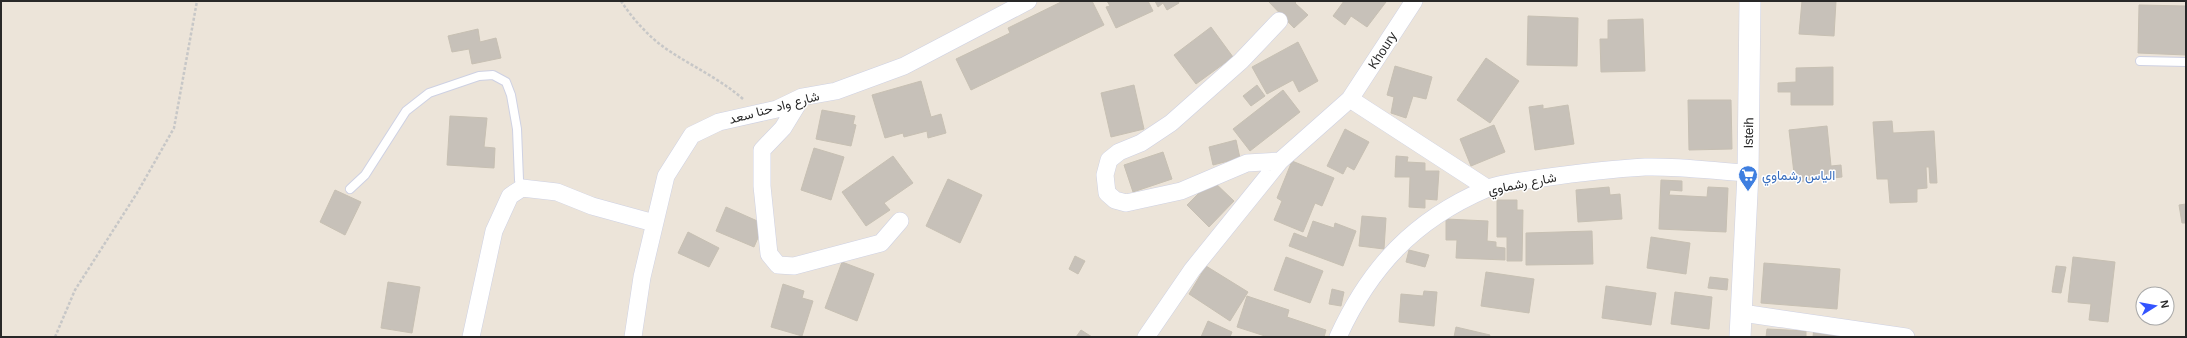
<svg xmlns="http://www.w3.org/2000/svg" width="2187" height="338" font-family="Helvetica,Vazirmatn,sans-serif">
	<rect width="100%" height="100%" fill="#ece4d9"/>
	<path fill="#c7c1b9" stroke="#c7c0b3" d="M1063 1H1092L1104 25 971 90 956 59 1010 33 1008 28Z
		M1107 1H1148L1153 11 1116 28 1106 7 1110 6Z
		M1155 1H1178L1179 3 1167 10 1163 3 1158 7Z
		M1268 1H1297L1295 3 1308 15 1294 28Z
		M1344 1H1385L1386 2 1367 27 1351 16 1345 25 1333 16Z
		M1802 1H1836L1834 36 1799 34Z
		M2139 5 2186 6V55L2138 53Z
		M1528 16 1578 18 1577 66 1527 65Z
		M1643 19 1645 71 1601 72 1600 39H1608V20Z
		M1211 27 1233 57 1196 84 1174 55Z
		M478 29 480 42 496 38 501 58 472 64 469 49 452 52 448 36Z
		M1298 42 1318 81 1299 92 1293 80 1267 94 1252 67Z
		M1486 58 1519 81 1490 123 1457 100Z
		M1395 66 1432 77 1426 99 1413 96 1406 118 1391 113 1394 97 1387 95Z
		M1833 67V105H1791V92H1778V83L1796 82V68Z
		M921 81 931 117 941 114 946 133 928 138 927 131 904 137 903 133 885 138 872 95Z
		M1134 85 1144 129 1111 137 1101 93Z
		M1257 85 1265 96 1251 106 1243 96Z
		M1283 90 1300 112 1250 151 1233 129Z
		M1688 100H1731L1732 149 1689 150Z
		M1543 105V109L1568 105 1574 144 1535 150 1529 107Z
		M822 110 855 116 853 124 856 125 851 146 816 139Z
		M450 116 487 118 484 147 495 148 494 168 447 165Z
		M1892 121 1893 133 1934 131 1937 183H1930L1929 167H1926L1927 188 1917 189V202L1890 203 1888 179H1877L1873 122Z
		M1494 125 1505 152 1471 166 1460 139Z
		M1827 126 1831 166 1841 165 1842 177 1795 182 1789 130Z
		M1345 129 1369 142 1354 170 1347 166 1343 174 1327 166Z
		M1236 140 1240 158 1213 165 1209 147Z
		M814 148 844 157 831 200 801 190Z
		M1163 152 1172 179 1133 192 1124 165Z
		M893 156 913 183 884 203 890 210 866 226 842 192Z
		M1396 156 1408 157 1407 162 1425 163V171H1439L1437 200 1425 199V208L1409 207 1410 177H1395Z
		M1292 161 1334 178 1322 206 1315 203 1303 232 1274 220 1282 201 1277 198Z
		M948 179 982 195 960 243 926 226Z
		M1212 180 1234 201 1209 227 1187 205Z
		M1661 180 1682 181V191L1670 190 1669 195 1707 197 1708 187 1728 188 1726 232 1659 229Z
		M1609 187 1610 195 1620 194 1622 219 1578 222 1576 190Z
		M335 190 361 202 345 235 320 222Z
		M1497 200H1517V210H1523L1522 261H1507V237H1497Z
		M2186 204V223H2182L2179 205Z
		M726 207 764 224 754 247 716 231Z
		M1362 216 1386 218 1384 249 1359 246Z
		M1446 219 1488 221 1487 241 1496 242V247L1505 248V260L1456 258 1457 240H1446Z
		M1313 221 1334 228 1335 223 1356 231 1343 266 1289 246 1294 233 1307 238Z
		M1592 231 1593 264 1526 265V233Z
		M688 232 719 248 709 267 678 253Z
		M1651 237 1690 243 1686 274 1647 268Z
		M1409 250 1429 255 1425 267 1406 262Z
		M1075 256 1085 261 1078 274 1069 269Z
		M1286 257 1323 271 1310 303 1274 290Z
		M2073 257 2115 262 2108 322 2089 320 2091 304 2068 302Z
		M842 262 874 274 857 321 825 308Z
		M1764 263 1840 269 1837 309 1761 303Z
		M1206 266 1248 292 1230 321 1189 294Z
		M2056 266 2066 267 2061 293 2052 292Z
		M1486 272 1534 279 1529 313 1481 306Z
		M1710 277 1728 279 1727 290 1708 288Z
		M388 282 420 287 412 333 381 328Z
		M783 284 804 291 802 298 813 301 802 336 771 327Z
		M1606 286 1656 293 1651 325 1602 318Z
		M1332 289 1344 292 1341 306 1329 304Z
		M1424 291 1437 292 1434 326 1399 322 1401 294 1423 296Z
		M1675 292 1712 297 1709 329 1671 324Z
		M1247 296 1289 310 1287 317 1326 330 1324 337H1268L1237 327Z
		M1208 321 1232 332 1230 337H1201Z
		M1456 327 1490 335 1489 337H1454Z
		M1814 327 1838 331 1837 337H1813Z
		M1767 329 1806 331V337H1766Z
		M1081 330 1092 337H1076Z"/>
	<g fill="none" stroke-linecap="round" stroke-linejoin="round">
		<g stroke="#ced1e3" stroke-width="10">
			<path id="service" d="M2140 61 2186 62
				M350 189 365 175 406 111 429 93 479 76 493 75 506 82 511 95 517 129 519 180 522 188"/>
		</g>
		<g stroke="#ced1e3" stroke-width="18">
			<path id="minor" d="M1279 21 1241 61 1171 123 1141 143 1119 152 1109 160 1105 175 1107 193 1115 200 1126 203 1181 191 1247 163 1280 161
				M802 97 783 128 762 150V186L769 254 778 265 794 266 881 243 900 221
				M1350 99 1487 188
				M1742 313 1906 337
				M471 337 494 231 510 196 522 188 557 192 592 206 654 223
				M633 337 642 277 666 176 692 135 719 122 777 109 802 97 836 91 904 66 1028 1
				M1146 337 1192 270 1280 161 1350 99 1414 1
				M1338 337C1370 267 1414 220 1486 189 1503 182 1524 181 1542 178 1577 173 1610 169 1645 167 1679 166 1714 171 1748 173"/>
		</g>
		<g stroke="#ced1e3" stroke-width="22">
			<path id="tertiary" d="M1740 337 1748 173 1750 1"/>
		</g>
		<path stroke="#c7c7c7" stroke-width="2.5" stroke-dasharray="3 2" stroke-linecap="butt" d="M621 1C632 18 649 37 665 48 691 66 719 78 743 99
			M55 337 75 290 137 193 174 128 197 1"/>
		<use href="#service" stroke="#fff" stroke-width="8"/>
		<use href="#minor" stroke="#fff" stroke-width="17"/>
		<use href="#tertiary" stroke="#fff" stroke-width="21"/>
	</g>
	<defs>
		<g id="supermarket-pin" transform="scale(1)"><path d="M0 17L-7.5 6A9.5 9.5 0 1 1 7.5 6Z" fill="#3f7fe0" stroke="#fff"/><path d="M-6-5.5h2.5l.6 2H6L4.5 2H-2.5L-4.4-4H-6ZM-1.5 3.2a1.3 1.3 0 1 0 .1 0ZM3 3.2a1.3 1.3 0 1 0 .1 0Z" fill="#fff"/></g>
	</defs>
	<g fill-rule="evenodd">
		<use href="#supermarket-pin" x="1748" y="175"/>
	</g>
	<g text-anchor="middle" stroke-width="3" stroke-linejoin="round" paint-order="stroke">
		<g font-size="13" fill="#282828" stroke="#fff">
			<text transform="translate(1382 50) rotate(-57)" y="5">Khoury</text>
			<text transform="translate(774 107) rotate(-15)" y="5">شارع واد حنا سعد</text>
			<text transform="translate(1748 133) rotate(-89)" y="5">Isteih</text>
			<text transform="translate(1522 183) rotate(-11)" y="5">شارع رشماوي</text>
		</g>
		<g font-size="13" fill="#366cbe" stroke="#fff" text-anchor="start">
			<text x="1762" y="180">الياس رشماوي</text>
		</g>
	</g>
	<rect width="2187" height="338" fill="none" stroke="#282828" stroke-width="4"/>
	<g transform="translate(2155 306) rotate(79)"><circle r="19" fill="#ffffff" stroke="#a9a9a9"/>
	<path d="M0-3L7 15L0 10L-7 15Z" fill="#3354ff"/>
	<text y="-6" font-size="11" font-weight="bold" text-anchor="middle" fill="#282828">N</text>
	</g>
</svg>
